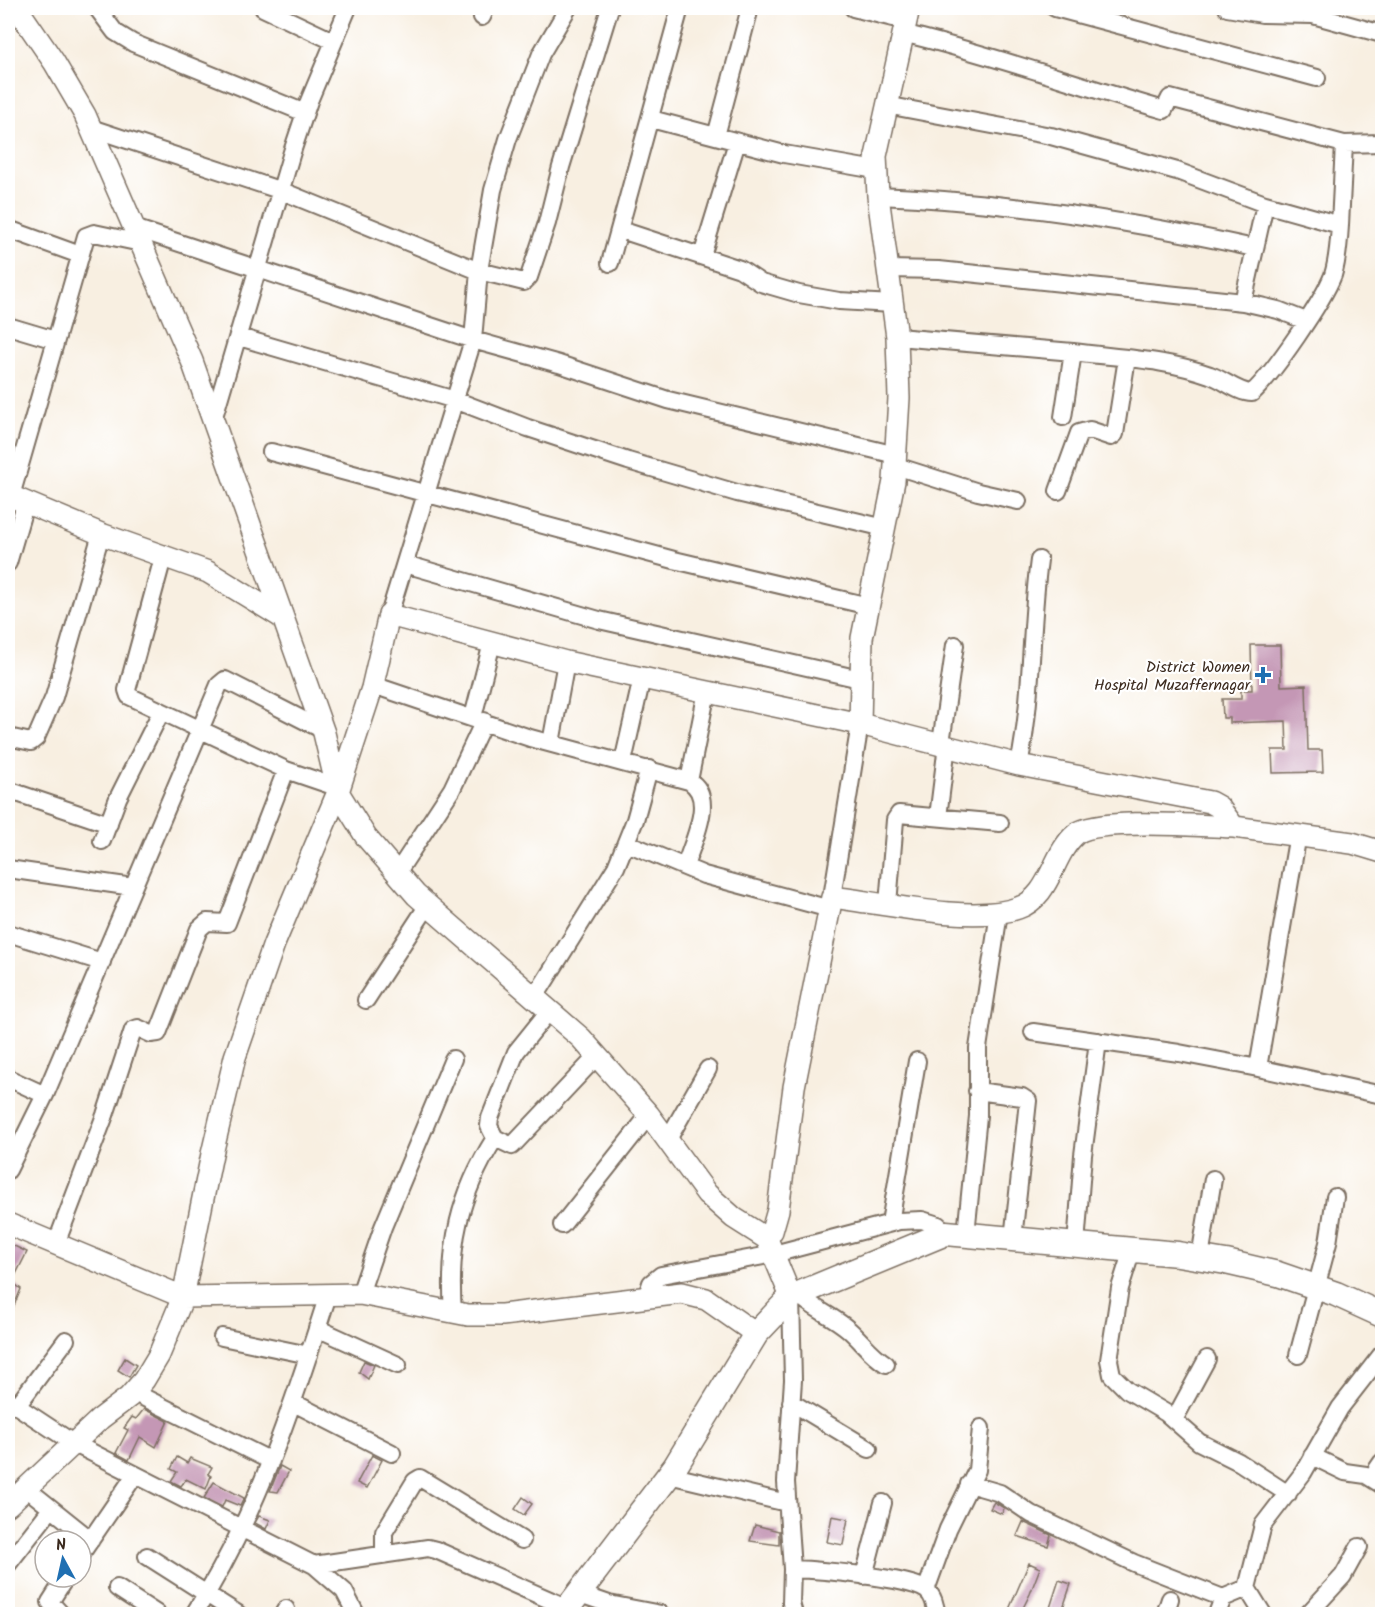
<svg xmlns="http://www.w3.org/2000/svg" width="1390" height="1622" font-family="Kalam,sans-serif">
	<rect width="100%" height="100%" fill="#fff"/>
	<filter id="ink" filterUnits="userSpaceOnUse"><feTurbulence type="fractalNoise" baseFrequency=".0167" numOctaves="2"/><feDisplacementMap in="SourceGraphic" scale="12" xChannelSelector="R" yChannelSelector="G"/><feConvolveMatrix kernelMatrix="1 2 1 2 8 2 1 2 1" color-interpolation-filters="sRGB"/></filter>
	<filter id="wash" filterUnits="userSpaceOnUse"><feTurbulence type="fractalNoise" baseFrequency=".008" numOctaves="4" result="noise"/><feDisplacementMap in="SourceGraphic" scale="24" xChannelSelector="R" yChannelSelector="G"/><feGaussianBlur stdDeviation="1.35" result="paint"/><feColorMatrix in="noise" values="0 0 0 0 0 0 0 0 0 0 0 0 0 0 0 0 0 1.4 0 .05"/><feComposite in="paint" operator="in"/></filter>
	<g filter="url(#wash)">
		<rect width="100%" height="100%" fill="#f8efe1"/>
		<g id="blocks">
			<path fill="#c497b5" d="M1251 645H1280L1281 686 1306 685 1308 750H1322L1323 772 1273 773 1272 750H1287L1286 721 1230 723V718H1223L1222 699H1241V690H1252Z
				M8 1243 27 1252 12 1282 21 1289 8 1320Z
				M125 1358 136 1365 129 1377 118 1370Z
				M364 1361 374 1365 368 1379 359 1372Z
				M144 1409 168 1421 156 1447 140 1437 129 1460 116 1453 128 1430 124 1428 132 1417 136 1419Z
				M372 1455 382 1460 367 1488 357 1483Z
				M177 1457 187 1463 190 1458 212 1467 208 1474 211 1476 206 1489 186 1479 181 1486 171 1481 177 1472 171 1469Z
				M280 1466 289 1471 278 1492 270 1491Z
				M214 1482 244 1498 240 1506 225 1500 222 1507 204 1498Z
				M523 1497 532 1504 524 1515 515 1509Z
				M994 1502 1004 1508 1002 1514 990 1509Z
				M259 1516 270 1520 266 1529 255 1523Z
				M832 1516 848 1519 843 1545 827 1542Z
				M1023 1522 1051 1535 1048 1546 1017 1536Z
				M755 1525 779 1531V1545L750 1541Z
				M1029 1563 1040 1568 1030 1594 1020 1614H1007Z
				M1059 1580 1071 1584 1061 1614H1048Z"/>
		</g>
	</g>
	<g filter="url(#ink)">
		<use href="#blocks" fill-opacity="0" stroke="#7d6f62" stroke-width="1.5"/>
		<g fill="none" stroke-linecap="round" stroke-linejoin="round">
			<g stroke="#7d6f62" stroke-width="20">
				<path id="minor" d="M97 8 115 32 133 43 305 113
					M263 8 333 41
					M853 8 905 21
					M1055 8 1317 78
					M1227 8 1262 14 1313 15 1382 34
					M482 17 486 8
					M902 33C991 54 1076 85 1164 110L1170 98 1344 144
					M886 105 1051 136 1177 171 1265 204
					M651 119 784 154 876 170
					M91 128 282 191 479 271 524 282 529 277 547 223 561 167 610 8
					M716 136 750 8
					M878 196C1004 201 1131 221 1254 248
					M134 228 473 340 559 364 668 400 896 455
					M8 229 80 255
					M621 230 740 269 761 283 799 294 839 301 893 304
					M702 256 737 142
					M610 263 680 8
					M888 269 939 270 1243 302 1278 310 1306 321
					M1243 302 1265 204 1340 225 1344 144 1382 143
					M8 326 55 340
					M239 337 455 400 528 428 628 461 737 493 885 528
					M897 337 1073 352
					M1063 417 1073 352C1119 358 1166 359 1210 375 1223 379 1238 393 1252 393 1273 374 1323 301 1333 275 1338 259 1339 241 1340 225
					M213 420 292 152 309 101 348 8
					M271 452 674 560 869 606
					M896 466 978 492 1018 501
					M1058 491 1079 433 1090 430 1111 437 1115 434 1127 358
					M11 496 86 236 94 233 141 243
					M164 554 127 690 129 696 286 770 336 787
					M8 563 26 501
					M405 564 599 620 860 679
					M389 615 473 340 479 271 493 190 508 139 541 54 568 8
					M373 685 530 738 689 781 707 691
					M473 717 492 643
					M8 737 31 742 36 738 54 697 101 534
					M551 743 566 662
					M941 743 955 645
					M623 762 642 678
					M1019 765C1033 697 1030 628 1039 560
					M8 790 109 824
					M938 817 947 745
					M102 841 118 798 161 712
					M627 843 704 875 830 909
					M685 867C692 842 717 797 689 781
					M8 869 133 887
					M397 873 452 789 484 721
					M832 897 860 724
					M888 904 895 820 899 814 1000 823
					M8 933 102 962
					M535 997 616 867 635 820 649 769
					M366 1000 428 905
					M1033 1032 1179 1053 1258 1068 1298 834
					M1258 1068 1382 1095
					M8 1078 45 1095
					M977 1091 1022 1097 1028 1101 1013 1239
					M495 1138 512 1146 597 1056
					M667 1141 708 1069
					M8 1170 45 1095 219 685 225 680 231 683 323 730
					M890 1223 917 1061
					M562 1225 649 1115
					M966 1234 978 1116V1048L999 913
					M56 1244 105 1115 133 1030 138 1028 151 1034 158 1033 199 929 207 922 227 923 286 770
					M1076 1245 1083 1155 1098 1041
					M1132 1250 1120 1288 1109 1360 1112 1375 1127 1390 1166 1413 1199 1442 1239 1462 1288 1494
					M1200 1257 1213 1179
					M360 1294 383 1227 453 1059
					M798 1294C813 1309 832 1315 848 1329 861 1340 871 1355 886 1364
					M791 1297 793 1380 786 1482 792 1569 791 1603 794 1614
					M646 1298 651 1283 661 1275 774 1254 899 1221 922 1220 938 1225 946 1233
					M453 1312C448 1246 459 1195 495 1138L489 1126 490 1118 516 1052 549 1011
					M317 1328 398 1365
					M222 1337 309 1355
					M1298 1355 1328 1243 1335 1197
					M133 1392 271 1461
					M8 1400 73 1443 314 1565 344 1591 356 1614
					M791 1402 869 1449
					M294 1403 392 1453
					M17 1406 66 1340
					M1174 1420 1207 1359
					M1312 1456 1345 1472 1366 1475 1382 1485
					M669 1475 787 1503
					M1371 1478 1382 1462
					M969 1484 1000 1493 1031 1514 1134 1563 1223 1598
					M26 1488 91 1540
					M81 1554 135 1475
					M384 1555V1532L415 1481 420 1478 522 1540
					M147 1556 238 1614
					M8 1564 51 1509
					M314 1565 428 1548 436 1550 568 1608
					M792 1569C818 1570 907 1577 926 1590 933 1595 936 1606 936 1614
					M864 1576 883 1503
					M117 1588 157 1614
					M1247 1588 1263 1614
					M926 1590 948 1529 977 1470 981 1428
					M580 1594 609 1604 661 1614
					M61 1614 50 1602 66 1577
					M194 1614C257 1516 293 1405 328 1295
					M283 1614 286 1609
					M1165 1614 1170 1599
					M1217 1614 1223 1598 1247 1588 1263 1525 1303 1473 1340 1408 1382 1354
					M1308 1614 1343 1576 1359 1547"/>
			</g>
			<g stroke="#7d6f62" stroke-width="24">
				<path id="tertiary" d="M17 8 54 62 85 115 192 361 324 733 338 792 366 837 416 895 581 1038 649 1115 707 1194 734 1218 767 1239 791 1297
					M8 495 101 534 208 572 283 618
					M860 724 862 638 894 481 899 398 897 337 878 196 876 156 909 8
					M8 1224 183 1297 360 1294 468 1315H502L682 1293 706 1299 756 1334
					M767 1239 772 1231 778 1210 794 1087 832 897C881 903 973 924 1018 908 1051 897 1052 854 1076 834 1097 817 1202 826 1234 827
					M8 1505 100 1419 129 1397 144 1380 159 1355 183 1297 212 1154 235 1057 274 944 338 792 372 688 389 615 566 662 860 724 1019 765 1210 802 1219 807 1234 827 1352 843 1382 852"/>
			</g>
			<g stroke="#7d6f62" stroke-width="27">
				<path id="secondary" d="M563 1614 675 1467 756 1334 791 1297 946 1233 1178 1254 1226 1262 1278 1274 1336 1294 1382 1315"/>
			</g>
			<use href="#minor" stroke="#fff" stroke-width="16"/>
			<use href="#tertiary" stroke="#fff" stroke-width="21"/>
			<use href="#secondary" stroke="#fff" stroke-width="24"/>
		</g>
	</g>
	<path fill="#1f6fb2" stroke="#fff" stroke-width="2" d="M1260 666h6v6h6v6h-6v6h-6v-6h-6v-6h6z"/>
	<g text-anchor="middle" stroke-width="4.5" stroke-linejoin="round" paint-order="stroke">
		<g font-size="16" fill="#3b2a1e" stroke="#fff" text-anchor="end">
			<text x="1250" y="672">District Women<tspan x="1250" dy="18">Hospital Muzaffernagar</tspan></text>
		</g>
	</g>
	<rect width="1390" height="1622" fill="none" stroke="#fff" stroke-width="30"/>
	<g transform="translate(63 1559) rotate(352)"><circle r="28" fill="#ffffff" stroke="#b1aaa5" stroke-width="1.5"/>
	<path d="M0-4.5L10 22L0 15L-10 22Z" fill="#1f6fb2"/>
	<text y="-9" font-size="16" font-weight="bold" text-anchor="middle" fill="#3b2a1e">N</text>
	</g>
</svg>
